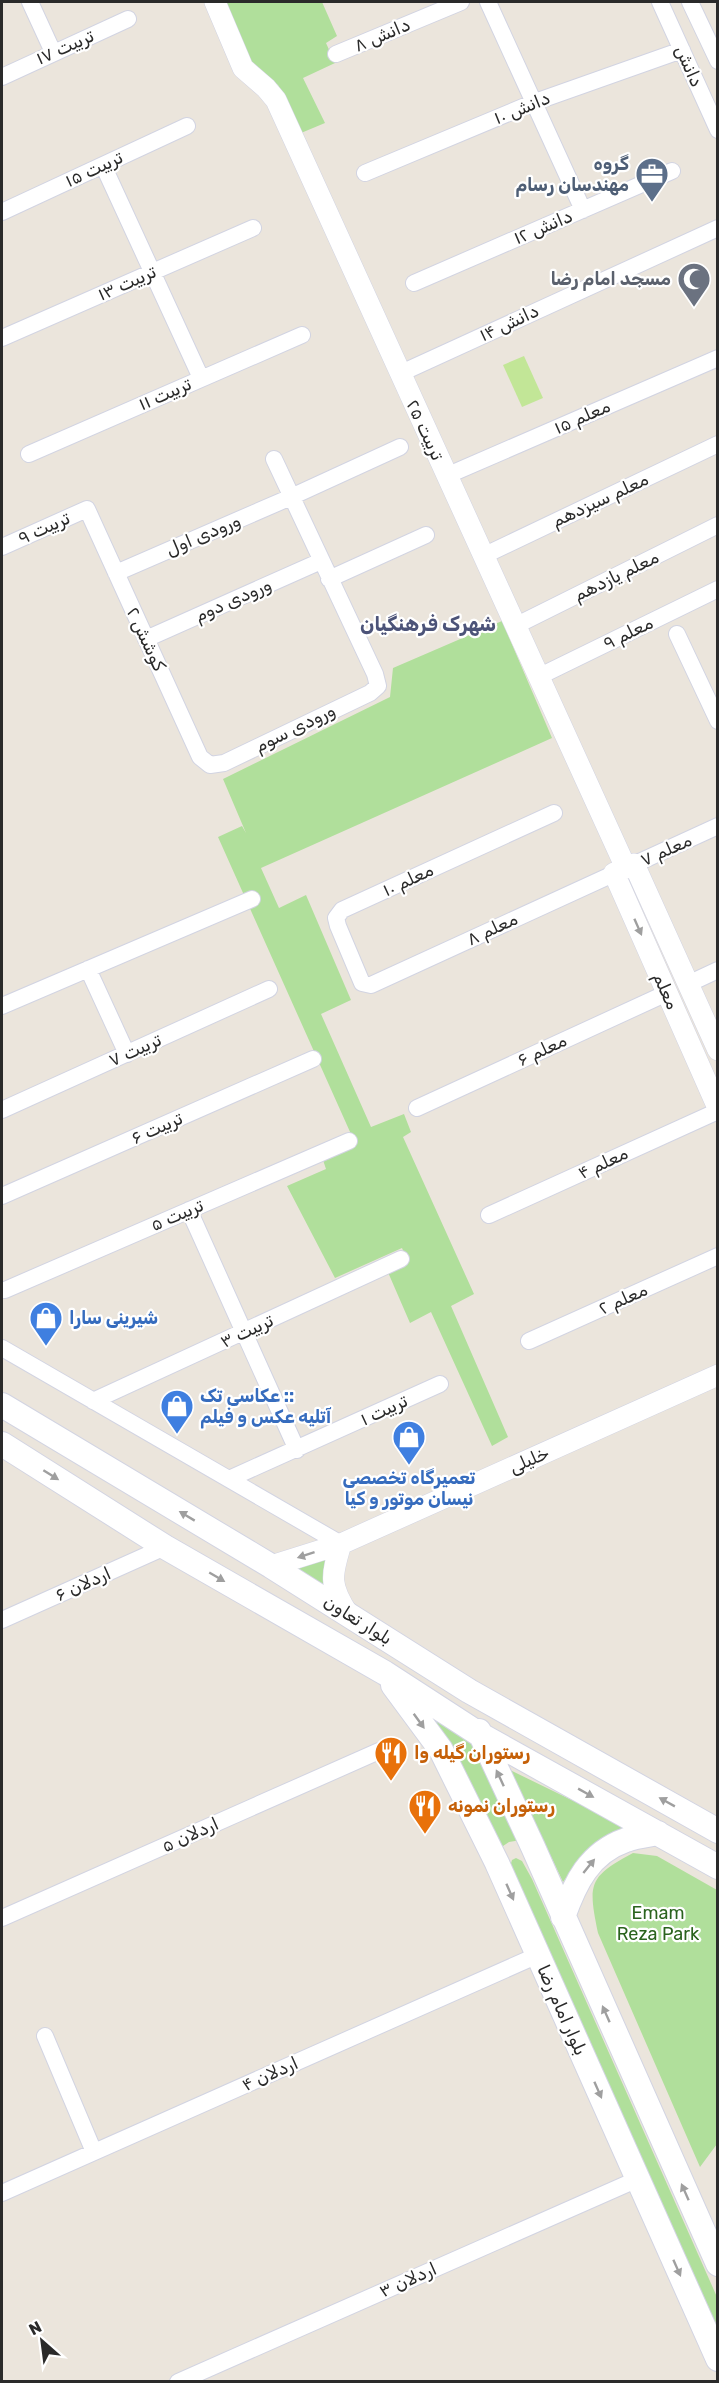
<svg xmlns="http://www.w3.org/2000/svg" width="719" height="2383" font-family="Rubik,'Noto Naskh Arabic',sans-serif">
	<rect width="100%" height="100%" fill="#ebe5dc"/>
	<path fill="#b0df9b" d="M221 2H322L337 36 326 43 335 63 303 78 325 123 301 133 278 85 256 71Z
		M502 621 552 738 261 868 279 908 306 895 351 1000 321 1014 371 1127 404 1114 411 1132 403 1137 474 1294 451 1306 508 1437 492 1446 431 1312 410 1323 387 1270 407 1260 402 1248 335 1278 287 1186 326 1169 322 1157 355 1143 218 837 242 826 246 833 223 779 390 697 393 668Z
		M327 1553 326 1591 281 1567Z
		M395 1683 476 1739 521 1840 509 1842 500 1848Z
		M510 1770 627 1827 586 1851 563 1882Z
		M633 1853 657 1856 717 1890V2144L700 2167 598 1933C588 1884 588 1877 633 1853Z
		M516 1858 522 1861 532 1879 717 2297V2333L510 1867 512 1860Z"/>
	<path fill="#c2e697" d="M524 356 543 398 522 407 503 365Z"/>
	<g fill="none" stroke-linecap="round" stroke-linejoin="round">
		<g stroke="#d2d4e2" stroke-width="18">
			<path id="minor" d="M30 2 53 52
				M488 2 583 210
				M660 2 718 130
				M690 2 718 61
				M336 54 461 2
				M2 77 128 19
				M103 165 201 378
				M365 173 535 102 682 50
				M2 212 187 126
				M414 283 672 171
				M2 338 253 228
				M399 374 718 228
				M29 454 302 335
				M446 476 718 358
				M2 547 87 509 200 757 210 765 224 763 370 693 378 686 375 674 274 459
				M483 556 718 444
				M116 573 291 497 400 447
				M329 579 426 535
				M515 626 718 525
				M677 634 718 721
				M146 639 321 561
				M538 677 718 589
				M554 813 342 910 336 918 338 926 362 983 371 985 718 826
				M88 969 127 1054
				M688 984 718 970
				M2 1006 252 899
				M417 1108 667 993
				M2 1110 269 989
				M2 1196 313 1059
				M189 1210 297 1450
				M489 1215 718 1111
				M5 1290 349 1141
				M529 1341 718 1256
				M2 1348 341 1544
				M93 1401 401 1259
				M229 1479 440 1384
				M2 1620 165 1547
				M2 1918 379 1751
				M45 2036 94 2152
				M2 2193 538 1955
				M178 2382 638 2179"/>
		</g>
		<g stroke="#d2d4e2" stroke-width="22">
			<path id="tertiary" d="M215 2 243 68 266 88 276 100 626 868
				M634 864 718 1050
				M614 873 718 1108
				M341 1544C331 1576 329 1585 348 1614
				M271 1566 341 1544 718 1375"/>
		</g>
		<g stroke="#d2d4e2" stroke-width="26">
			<path id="secondary" d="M2 1405 271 1566 469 1691 718 1831
				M2 1444 165 1547 385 1673 479 1734 718 1867
				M393 1685 441 1750 497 1863 718 2359
				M479 1731 533 1847 718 2264
				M563 1917C575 1883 589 1853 626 1840 636 1836 648 1835 658 1833"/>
		</g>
		<use href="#minor" stroke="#fff" stroke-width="16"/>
		<use href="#tertiary" stroke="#fff" stroke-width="21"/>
		<use href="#secondary" stroke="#fff" stroke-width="24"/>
	</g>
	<defs><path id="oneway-solid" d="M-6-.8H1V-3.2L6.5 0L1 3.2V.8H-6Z" transform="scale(1.5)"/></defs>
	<g fill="#9f9f9f">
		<use href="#oneway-solid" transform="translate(638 927) rotate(66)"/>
		<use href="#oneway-solid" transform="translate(51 1475) rotate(32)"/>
		<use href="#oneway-solid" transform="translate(187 1516) rotate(-149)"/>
		<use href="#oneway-solid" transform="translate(306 1555) rotate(162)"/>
		<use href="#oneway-solid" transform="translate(217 1577) rotate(30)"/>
		<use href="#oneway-solid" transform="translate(419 1721) rotate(54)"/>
		<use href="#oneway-solid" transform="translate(500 1778) rotate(-115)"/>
		<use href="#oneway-solid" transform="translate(586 1793) rotate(29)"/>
		<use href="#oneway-solid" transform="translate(667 1802) rotate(-151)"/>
		<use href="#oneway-solid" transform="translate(589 1866) rotate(-51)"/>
		<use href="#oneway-solid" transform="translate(510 1892) rotate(66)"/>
		<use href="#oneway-solid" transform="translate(606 2014) rotate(-114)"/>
		<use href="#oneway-solid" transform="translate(598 2090) rotate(66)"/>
		<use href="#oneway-solid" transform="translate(685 2192) rotate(-114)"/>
		<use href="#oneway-solid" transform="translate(677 2268) rotate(66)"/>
	</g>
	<defs>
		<g id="office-pin" transform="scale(1.725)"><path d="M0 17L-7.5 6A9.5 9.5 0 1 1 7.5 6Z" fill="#5c6f8a" stroke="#fff"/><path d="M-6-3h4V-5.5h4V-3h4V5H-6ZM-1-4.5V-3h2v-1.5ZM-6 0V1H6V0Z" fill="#fff"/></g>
		<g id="mosque-pin" transform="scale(1.725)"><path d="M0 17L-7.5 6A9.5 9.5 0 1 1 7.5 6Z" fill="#6b7280" stroke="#fff"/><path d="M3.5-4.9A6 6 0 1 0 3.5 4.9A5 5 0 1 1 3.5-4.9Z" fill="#fff"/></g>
		<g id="shop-pin" transform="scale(1.725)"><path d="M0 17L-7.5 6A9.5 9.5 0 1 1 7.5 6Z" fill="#3f7fe0" stroke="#fff"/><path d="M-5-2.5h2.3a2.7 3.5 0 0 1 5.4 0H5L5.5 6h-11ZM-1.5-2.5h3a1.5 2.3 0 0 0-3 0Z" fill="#fff"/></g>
		<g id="restaurant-pin" transform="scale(1.725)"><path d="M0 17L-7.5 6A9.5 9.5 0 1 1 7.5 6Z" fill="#e8710a" stroke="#fff"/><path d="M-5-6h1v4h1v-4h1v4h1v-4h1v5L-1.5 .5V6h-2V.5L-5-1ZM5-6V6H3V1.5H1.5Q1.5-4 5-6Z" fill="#fff"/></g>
	</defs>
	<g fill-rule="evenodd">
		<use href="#office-pin" x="652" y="174"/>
		<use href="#mosque-pin" x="694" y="279"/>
		<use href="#shop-pin" x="46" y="1318"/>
		<use href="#shop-pin" x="177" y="1406"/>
		<use href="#shop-pin" x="409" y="1437"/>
		<use href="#restaurant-pin" x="391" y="1753"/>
		<use href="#restaurant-pin" x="425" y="1806"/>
	</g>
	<g text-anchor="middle" stroke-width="4.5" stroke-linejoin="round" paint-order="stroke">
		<g font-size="18" fill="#2a2a2a" stroke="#fff">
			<text transform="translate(382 35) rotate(-23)" y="6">دانش ۸</text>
			<text transform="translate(65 47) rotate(-24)" y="6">تربیت ۱۷</text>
			<text transform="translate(689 66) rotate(66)" y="6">دانش</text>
			<text transform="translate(522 108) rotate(-22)" y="6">دانش ۱۰</text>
			<text transform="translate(94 169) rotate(-25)" y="6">تربیت ۱۵</text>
			<text transform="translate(543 227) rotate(-23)" y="6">دانش ۱۲</text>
			<text transform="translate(127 283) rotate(-24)" y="6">تربیت ۱۳</text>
			<text transform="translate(509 323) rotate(-25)" y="6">دانش ۱۴</text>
			<text transform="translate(165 394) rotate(-24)" y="6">تربیت ۱۱</text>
			<text transform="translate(582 417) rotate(-24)" y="6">معلم ۱۵</text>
			<text transform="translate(425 430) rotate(65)" y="6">تربیت ۲۵</text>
			<text transform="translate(600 500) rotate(-25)" y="6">معلم سیزدهم</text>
			<text transform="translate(44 528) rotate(-24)" y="6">تربیت ۹</text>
			<text transform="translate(203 535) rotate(-23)" y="6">ورودی اول</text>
			<text transform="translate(616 576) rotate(-26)" y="6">معلم یازدهم</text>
			<text transform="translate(233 600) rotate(-24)" y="6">ورودی دوم</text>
			<text transform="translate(628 633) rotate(-26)" y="6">معلم ۹</text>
			<text transform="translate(146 639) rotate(65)" y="6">کوشش ۲</text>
			<text transform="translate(295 728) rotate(-26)" y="6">ورودی سوم</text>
			<text transform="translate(666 850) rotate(-24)" y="6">معلم ۷</text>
			<text transform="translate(408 880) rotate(-25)" y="6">معلم ۱۰</text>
			<text transform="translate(492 929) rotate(-25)" y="6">معلم ۸</text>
			<text transform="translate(666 991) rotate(66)" y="6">معلم</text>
			<text transform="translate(135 1050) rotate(-24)" y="6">تربیت ۷</text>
			<text transform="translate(542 1050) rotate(-25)" y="6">معلم ۶</text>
			<text transform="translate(157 1128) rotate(-24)" y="6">تربیت ۶</text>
			<text transform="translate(603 1163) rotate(-25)" y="6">معلم ۴</text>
			<text transform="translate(177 1215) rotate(-23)" y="6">تربیت ۵</text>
			<text transform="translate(623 1299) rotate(-24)" y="6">معلم ۲</text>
			<text transform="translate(247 1331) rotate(-25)" y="6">تربیت ۳</text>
			<text transform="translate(384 1410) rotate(-25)" y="6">تربیت ۱</text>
			<text transform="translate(529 1460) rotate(-24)" y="6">خلیلی</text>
			<text transform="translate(83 1584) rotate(-24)" y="6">اردلان ۶</text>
			<text transform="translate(358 1620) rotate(32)" y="6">بلوار تعاون</text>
			<text transform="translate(190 1835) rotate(-24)" y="6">اردلان ۵</text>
			<text transform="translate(562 2010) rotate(66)" y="6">بلوار امام رضا</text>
			<text transform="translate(270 2074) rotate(-24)" y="6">اردلان ۴</text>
			<text transform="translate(408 2280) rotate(-24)" y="6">اردلان ۳</text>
		</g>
		<g font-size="18" font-weight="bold" fill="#4e5e75" stroke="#fff" text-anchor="end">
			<text x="629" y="170">گروه<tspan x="629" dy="21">مهندسان رسام</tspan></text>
		</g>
		<g font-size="18" font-weight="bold" fill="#5b616d" stroke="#fff" text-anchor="end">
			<text x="671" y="285">مسجد امام رضا</text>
		</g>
		<g font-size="18" font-weight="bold" fill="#366cbe" stroke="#fff" text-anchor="start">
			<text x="69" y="1324">شیرینی سارا</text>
			<text x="200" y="1402">عکاسی تک ::<tspan x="200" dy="21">آتلیه عکس و فیلم</tspan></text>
			<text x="409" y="1484" text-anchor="middle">تعمیرگاه تخصصی<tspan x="409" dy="21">نیسان موتور و کیا</tspan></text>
		</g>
		<g font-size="18" font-weight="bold" fill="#c56008" stroke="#fff" text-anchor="start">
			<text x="414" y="1759">رستوران گیله وا</text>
			<text x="448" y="1812">رستوران نمونه</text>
		</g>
		<g font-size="18" fill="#2a631d" stroke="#fff">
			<text x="658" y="1919">Emam<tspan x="658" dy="21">Reza Park</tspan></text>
		</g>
		<g font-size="20" font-weight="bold" fill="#4c5378" stroke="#fff">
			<text x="428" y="631">شهرک فرهنگیان</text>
		</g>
	</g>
	<rect width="719" height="2383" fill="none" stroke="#2a2a2a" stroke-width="6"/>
	<g transform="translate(42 2341) rotate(332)" stroke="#ffffff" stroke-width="4.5" paint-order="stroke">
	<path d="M0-4.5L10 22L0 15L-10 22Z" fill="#2a2a2a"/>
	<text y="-9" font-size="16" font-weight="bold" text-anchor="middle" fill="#2a2a2a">N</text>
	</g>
</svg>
